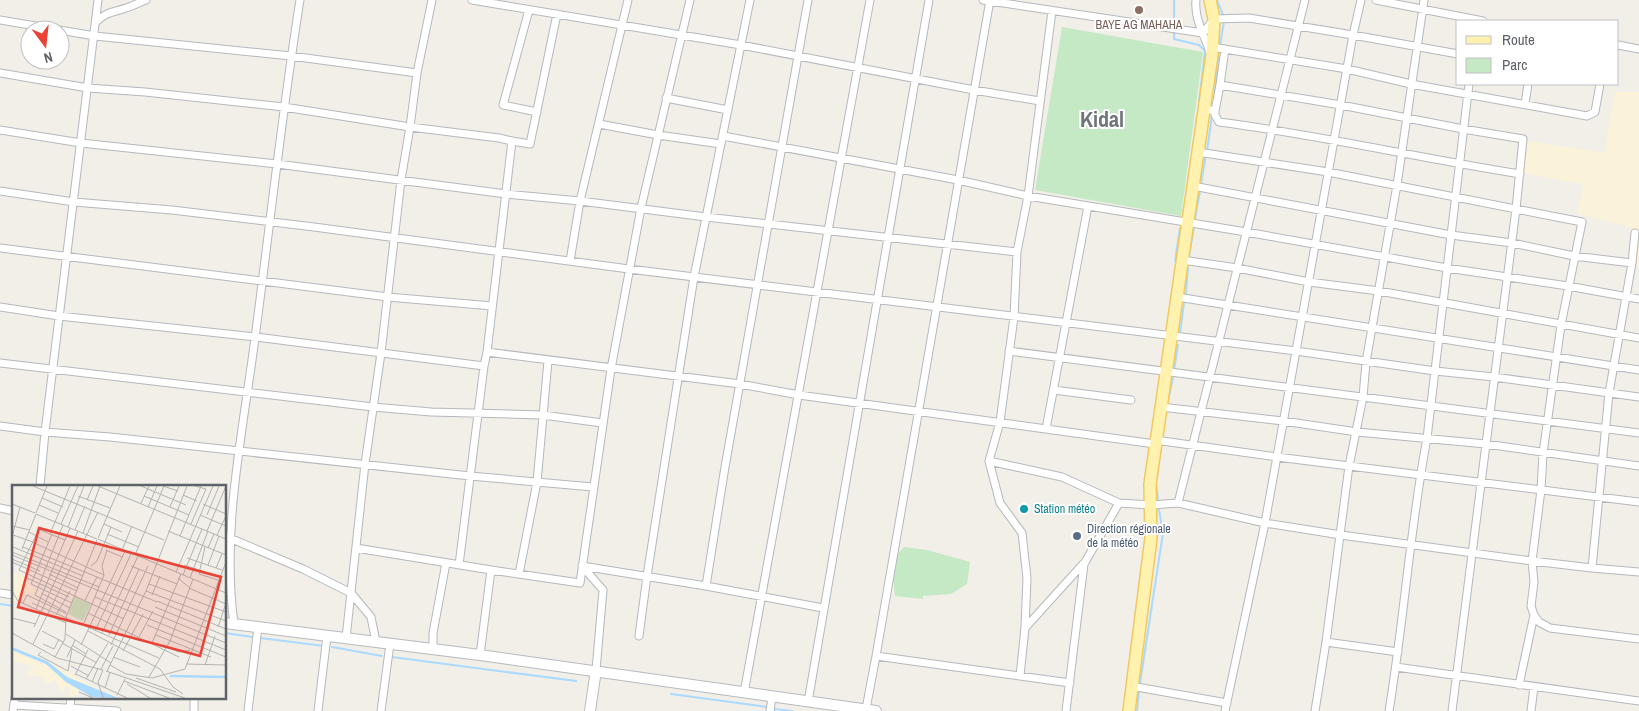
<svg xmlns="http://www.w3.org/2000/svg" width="1639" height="711" font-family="'Archivo Narrow',sans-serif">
	<rect width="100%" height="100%" fill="#f1efe8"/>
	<path fill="#c5e8c5" d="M1062 27 1203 52 1181 216 1035 190Z
		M904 547 927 550 970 562 967 584 951 594 923 596V599L895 596C893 575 888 563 904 547Z"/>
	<path fill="#fbf3d9" d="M1615 92H1639V266L1627 265 1631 227 1578 214 1583 184 1523 173 1528 141 1605 153Z"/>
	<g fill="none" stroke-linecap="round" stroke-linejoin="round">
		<path stroke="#aadaff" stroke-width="2" d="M1217 0 1223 15
			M1174 25V0
			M1174 33V39L1199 45 1205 51 1199 101
			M1220 46 1224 21
			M1214 101 1219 51
			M1193 148 1197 116
			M1207 151 1212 115
			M1201 184 1206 154
			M1183 215 1188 185
			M1195 219 1200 191
			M1189 257 1194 227
			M1175 261 1180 228
			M1186 293 1188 268
			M1180 333 1184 303
			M1174 370 1178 345
			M1167 406 1173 377
			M1156 483 1158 499
			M0 604 14 606
			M225 633 252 637
			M260 638 324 646
			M332 647 382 656
			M392 657 576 681
			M1140 683 1163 533 1159 510
			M671 694 767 707
			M774 709 792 711
			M1137 711 1139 690"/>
		<g stroke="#b5b8bc" stroke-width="9">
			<path id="street" d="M472 0 741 45 974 90 1040 101
				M983 0 1203 33 1214 19 1249 18 1353 35 1458 54
				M1196 0C1194 18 1204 35 1210 52
				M1376 0 1483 21
				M529 10 503 105 537 112
				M1052 11 1028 196 1017 252 1014 317 1000 422 989 461 1062 477 1119 503 1151 505 1178 503 1265 523 1341 535 1532 561 1592 568 1639 572
				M0 20 95 36 291 56 417 73
				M96 22C105 12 115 12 126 8 133 6 140 2 146 0
				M1618 45 1639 49
				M1212 47 1347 69 1411 84 1587 116 1595 112 1600 84
				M1225 49 1220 85 1341 105 1463 129 1523 139 1516 209 1452 711
				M0 73 88 88 145 92 284 107 410 127 499 138 512 141
				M666 98 728 110
				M1525 104 1528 84
				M1204 109 1215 111V115L1219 122C1320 135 1419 158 1520 174
				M1215 111 1220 85
				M599 124 658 135 721 144
				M0 130 81 143 277 164 506 194 580 201 706 217 1017 252
				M723 136 958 180 1028 196 1246 232 1447 268 1568 286 1639 299
				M1198 152 1328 172 1582 222 1561 325 1543 453 1541 490 1532 561 1534 582 1531 606 1534 615 1519 685
				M1193 186 1451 235 1512 243 1574 256 1632 263
				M0 191 74 202 172 210 314 227 629 269 1296 351 1435 371 1494 377 1639 397
				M0 248 388 297 492 306
				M1182 260 1237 268 1309 282 1379 291 1639 338
				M570 261 580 201 628 0
				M1177 297 1639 370
				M0 307 59 316 256 337 484 366
				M1009 351 1639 433
				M487 352 740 384 799 395 1155 444
				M0 363 373 407 431 412 543 415 602 423
				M1054 390 1131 400
				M1161 407 1283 421 1357 432 1486 444 1639 466
				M0 426 45 432 110 437 470 476 593 487
				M1046 429 1088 206
				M1155 440 1277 457 1639 502
				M989 461 1000 503 1022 533 1027 578 1025 628 1020 676
				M40 486 45 432 98 0
				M1178 503 1305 0
				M0 508 14 511
				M225 536 303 569 351 593 371 617 376 642
				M356 548 491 570 580 583 611 369 641 208 690 0
				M459 565 484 366 487 352 512 141 530 144 557 14
				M582 566 706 586 823 608
				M582 566 603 590 596 670
				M1592 568 1609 393 1632 263 1635 233
				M519 574 537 482 548 361
				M706 586 725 467 808 0
				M0 593 14 595
				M1534 615 1539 622 1550 628 1639 639
				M234 624C221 529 243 432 255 338 270 225 282 112 300 0
				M1025 628 1083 564
				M639 636 647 576 694 277 750 0
				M346 638 365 464 381 353 401 180 410 127 417 73 432 0
				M1326 642 1398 652
				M433 649V633L446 563
				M480 655 491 570
				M876 656 1070 683
				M1396 667 1639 701
				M1131 686 1227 703
				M744 693 870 0
				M808 702 929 0
				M14 705 117 711
				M70 707 71 697
				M866 709 876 656 990 0
				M13 711 15 697
				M194 711V697
				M248 711 258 627
				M318 711 327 636
				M381 711 390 644
				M770 711 772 697
				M1066 711 1084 564 1119 503
				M1225 711 1265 523 1353 35 1361 0
				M1315 711 1326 642 1349 466 1363 397 1366 362 1397 185 1424 0
				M1389 711C1404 620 1410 528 1427 438L1469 84
				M1531 711 1534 687"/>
		</g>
		<g stroke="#b6babf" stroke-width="12">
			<path id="secondary" d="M225 623 480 655 876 711
				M590 711 596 670"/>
		</g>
		<g stroke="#f2c960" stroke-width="14">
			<path id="primary" d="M1129 711 1151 538 1150 484 1212 55 1214 19 1210 0"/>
		</g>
		<use href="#street" stroke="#fff" stroke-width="7"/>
		<use href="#secondary" stroke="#fff" stroke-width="10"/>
		<use href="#primary" stroke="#fff2af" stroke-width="11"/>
	</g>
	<circle fill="#8d6e63" stroke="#fff" stroke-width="2" cx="1139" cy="10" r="5"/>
	<circle fill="#0f9aa8" stroke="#fff" stroke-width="2" cx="1024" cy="509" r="5"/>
	<circle fill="#5c6f8a" stroke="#fff" stroke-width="2" cx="1077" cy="536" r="5"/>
	<g text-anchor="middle" stroke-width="4" stroke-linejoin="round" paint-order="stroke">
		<g font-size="12" fill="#785e54" stroke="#fff">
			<text x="1139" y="29">BAYE AG MAHAHA</text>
		</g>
		<g font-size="12" fill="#0d838f" stroke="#fff" text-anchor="start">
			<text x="1034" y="513">Station météo</text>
		</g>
		<g font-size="12" fill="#4e5e75" stroke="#fff" text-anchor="start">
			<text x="1087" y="533">Direction régionale<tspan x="1087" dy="14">de la météo</tspan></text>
		</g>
		<g font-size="22" font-weight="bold" fill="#70757a" stroke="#fff">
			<text x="1102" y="127">Kidal</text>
		</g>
	</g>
	<g transform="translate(12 485)">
		<rect width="214" height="214" fill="#f1efe8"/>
		<path d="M63 111 79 119 71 136 56 129Z" fill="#c5e8c5"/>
		<path d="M0 87 15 93 14 97 24 106 23 109 15 106 11 112 0 117ZM0 161 21 169 35 175 96 210 55 192 35 176ZM0 165 41 184 67 205 66 209 55 213 58 204 54 202 50 208 43 195 35 199 28 191 13 190 19 183 27 182 0 176Z" fill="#fbf3d9"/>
		<path d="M0 162 35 176 55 192 106 213 80 212 54 197 34 179 0 165Z" fill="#aadaff"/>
		<path fill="none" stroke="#aadaff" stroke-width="2.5" d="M158 191 214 192"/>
		<path fill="none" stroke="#b3b3b1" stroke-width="1" d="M21 1 152 55M86 1 214 54M129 1 174 20M151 1 166 6M171 10 185 16M66 11 98 23M132 11 177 30M30 13 51 22M75 15 81 1M129 18 137 1M0 19 23 28M191 19 214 29M27 20 46 28M136 22 145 1M158 22 167 1M24 28 35 1M24 29 85 54M188 30 214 41M195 30 207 1M49 39 66 1M92 39 110 47M179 39 194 4 183 1M51 40 23 110 54 127M0 41 18 45M56 42 72 1M26 44 53 55M27 44 7 85 112 134M63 45 73 21M156 46 214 70M195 46 214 1M17 47 36 57M71 48 88 1M38 49 58 1M40 49 19 99 60 118M95 49 127 62M1 50 21 57M205 50 214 31M168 51 189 1M0 52 8 22M86 53 108 1M86 54 214 108M20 57 92 90 72 138M1 62 71 91M11 62 73 87M193 62 187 89 206 95M196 63 202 49M10 64 24 29M94 65 110 72M110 65 120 41M0 67 87 102M0 70 214 158M123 70 152 1M175 73 210 85M0 74 28 86M0 77 65 106M172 80 208 92M196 80 207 51M79 81 85 76 99 42M119 81 165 99M204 83 210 69M73 87 145 117M164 87 201 1M37 89 66 103M92 90 90 81 95 65M171 90 190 44M15 93 57 112M166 93 179 104 214 119M178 93 196 46M137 99 214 127M0 106 6 116 54 138M134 106 214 136M29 108 58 123M140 110 148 91M83 112 214 165M73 115 85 92M145 116 214 144M11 118 15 110 55 129M20 118 147 173M143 122 214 151M24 124 58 43M76 128 167 172M44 130 58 106M0 133 24 139M135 140 214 172M22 142 66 46M206 142 214 118M30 146 51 157M76 146 148 184 161 202 171 209M83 146 119 69M0 148 45 173 91 185 86 197 91 213M90 148 126 71M54 149 99 178M97 150 127 84M144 150 199 172M127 152 141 126M50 158 85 178M140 158 169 89M21 159 86 27M31 159 42 164 47 154M60 160 74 169M69 160 113 66M99 160 136 81M155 162 167 167 178 165M111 166 131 129M29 167 26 170 56 186 60 164M43 172 53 154 54 132 85 55M55 172 63 155M101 172 128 182M174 179 214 180M98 180 114 189 140 193 173 184 214 77M193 180 203 151M59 181 77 191M89 184 101 161M94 186 173 213M95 186 134 106 175 1M64 189 115 213M63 190 76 165M137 192 158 156 181 94M124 193 164 207M74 194 96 158M112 196 157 213M80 197 86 183M115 199 138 213M93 203 98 187M67 207 81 213M105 210 113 194"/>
		<path fill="#ea4335" fill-opacity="0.15" stroke="#ea4335" stroke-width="2.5" d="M27 43 209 92 188 171 6 122Z"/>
		<rect width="214" height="214" fill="none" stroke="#5f6368" stroke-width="2.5"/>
	</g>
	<rect x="1456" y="20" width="162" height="65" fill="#ffffff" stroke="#bfc1c3"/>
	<rect x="1466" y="36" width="25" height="8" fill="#fff2af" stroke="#bfc1c3"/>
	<text x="1502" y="45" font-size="15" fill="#5f6368">Route</text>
	<rect x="1466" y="58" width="25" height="15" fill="#c5e8c5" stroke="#bfc1c3"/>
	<text x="1502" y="70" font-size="15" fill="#5f6368">Parc</text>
	<g transform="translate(45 45) rotate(165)"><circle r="24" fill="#ffffff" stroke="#bfc1c3"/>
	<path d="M0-4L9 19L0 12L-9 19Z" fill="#ea4335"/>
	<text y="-8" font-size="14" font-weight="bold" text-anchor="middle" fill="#5f6368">N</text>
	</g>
</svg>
